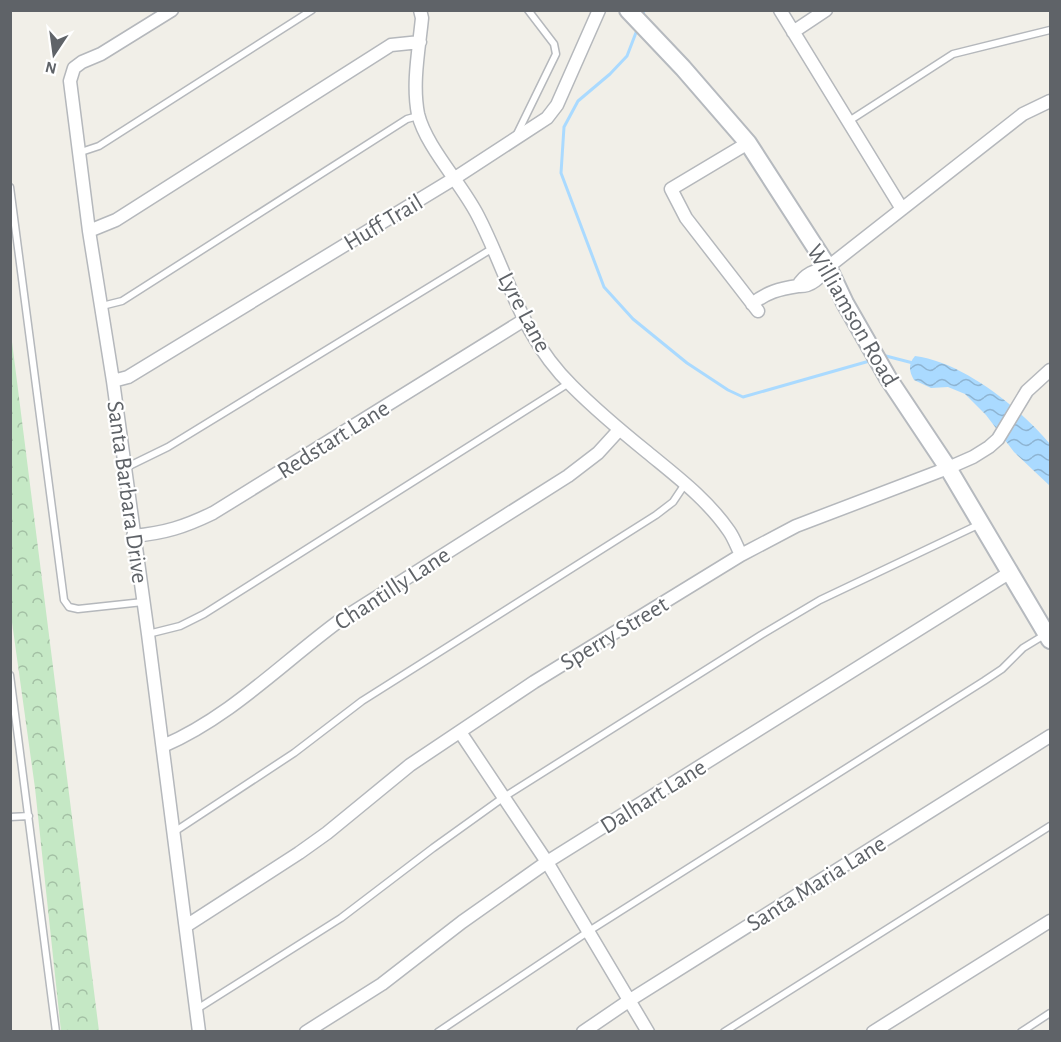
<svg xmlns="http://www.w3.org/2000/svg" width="1061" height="1042" font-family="'Alegreya Sans',sans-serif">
	<defs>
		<pattern id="park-crowns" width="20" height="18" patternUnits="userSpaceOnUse" patternTransform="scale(1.5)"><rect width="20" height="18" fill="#c5e8c5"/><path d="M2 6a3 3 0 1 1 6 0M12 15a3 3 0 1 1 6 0" fill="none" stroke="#a3c0a4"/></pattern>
		<pattern id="water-waves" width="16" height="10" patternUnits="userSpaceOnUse" patternTransform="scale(1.5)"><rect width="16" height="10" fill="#aadaff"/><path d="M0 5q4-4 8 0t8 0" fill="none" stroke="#8eb4d2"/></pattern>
	</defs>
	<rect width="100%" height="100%" fill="#f1efe8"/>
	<path fill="url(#park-crowns)" d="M11 334 99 1031H61L35 788 11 615Z"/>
	<path fill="url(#water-waves)" d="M915 356C963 362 1020 408 1050 444V486L1014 452 986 415 965 394 948 387 931 388 914 380C909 371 908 364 915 356Z"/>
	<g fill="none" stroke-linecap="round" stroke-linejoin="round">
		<path stroke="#aadaff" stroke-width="3" d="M642 18 644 10
			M637 30 627 56 610 74 578 101 564 127 561 173 604 287 633 319 687 363 728 390 743 397 873 360
			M882 357 886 356 913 363"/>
		<g stroke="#b5b8bc" stroke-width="9">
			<path id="lane" d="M849 121 953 54 1050 30
				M516 136 556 54 554 44 528 10
				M78 153 99 146 312 10
				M10 187 64 600 69 607 78 609 143 602
				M102 306 122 301 407 119 418 116
				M125 468 168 447 493 248
				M148 634 180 626 204 614 569 383
				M10 675 56 1032
				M10 817 29 816
				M174 832 294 753 362 701 656 515 673 502 685 484
				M197 1009 341 918 433 848 504 797 761 635 820 600 980 524
				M438 1032 589 931 984 681 1002 669 1023 648 1046 634
				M724 1032 1050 826
				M1021 1032 1050 1013"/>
		</g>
		<g stroke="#b5b8bc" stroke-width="15">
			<path id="street" d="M172 10 101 54 82 62 74 68 70 81 89 231 113 381 148 634 199 1032
				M420 10 422 18C419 49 412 83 418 114 426 147 462 184 478 216 509 276 520 335 572 386 595 409 621 431 647 452 676 476 707 499 729 531 734 538 737 547 741 555
				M780 10 902 209
				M793 32 826 10
				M748 143 671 189 686 218 758 311
				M89 231 116 220 391 45 420 42
				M828 267C816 270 804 274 798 286 812 287 820 277 828 267L1023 114 1050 101
				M752 304C767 292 779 289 798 286
				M113 381 128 377 455 178 547 118 557 105 599 10
				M133 536C165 533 184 527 213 513L524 320
				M460 732 547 862 648 1032
				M163 746C230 717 281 664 339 621L568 476 598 453 619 430
				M186 926 299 853 327 833 410 765 534 682 741 555 796 526 948 468 973 457 989 447 998 439 1027 391 1050 370
				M306 1032 382 984 462 922 547 862 1009 573
				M583 1032 630 1000 1050 736
				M873 1032 1050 921"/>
		</g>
		<g stroke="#b6babf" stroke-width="20">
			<path id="secondary" d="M628 10 683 68 748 143 828 267 845 303 888 378 948 468 1050 640"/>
		</g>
		<use href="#lane" stroke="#fff" stroke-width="6"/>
		<use href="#street" stroke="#fff" stroke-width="12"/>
		<use href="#secondary" stroke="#fff" stroke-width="16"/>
	</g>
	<g text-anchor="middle" stroke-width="4.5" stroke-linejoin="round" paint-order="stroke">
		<g font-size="24" fill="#5f6368" stroke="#fff">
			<text transform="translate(383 222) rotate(-31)" y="8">Huff Trail</text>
			<text transform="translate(525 312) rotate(62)" y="8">Lyre Lane</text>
			<text transform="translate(853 315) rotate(60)" y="8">Williamson Road</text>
			<text transform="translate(333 439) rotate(-32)" y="8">Redstart Lane</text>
			<text transform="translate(128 492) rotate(82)" y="8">Santa Barbara Drive</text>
			<text transform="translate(392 588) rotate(-33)" y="8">Chantilly Lane</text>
			<text transform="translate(614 633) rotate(-31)" y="8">Sperry Street</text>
			<text transform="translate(653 796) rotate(-32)" y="8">Dalhart Lane</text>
			<text transform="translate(816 883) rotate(-32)" y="8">Santa Maria Lane</text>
		</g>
	</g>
	<rect width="1061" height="1042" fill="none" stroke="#5f6368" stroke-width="24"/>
	<g transform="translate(54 54) rotate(193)" stroke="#ffffff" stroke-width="4.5" paint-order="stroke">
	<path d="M0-4.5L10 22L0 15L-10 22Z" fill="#5f6368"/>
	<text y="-9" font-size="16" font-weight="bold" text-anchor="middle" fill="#5f6368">N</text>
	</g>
</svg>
